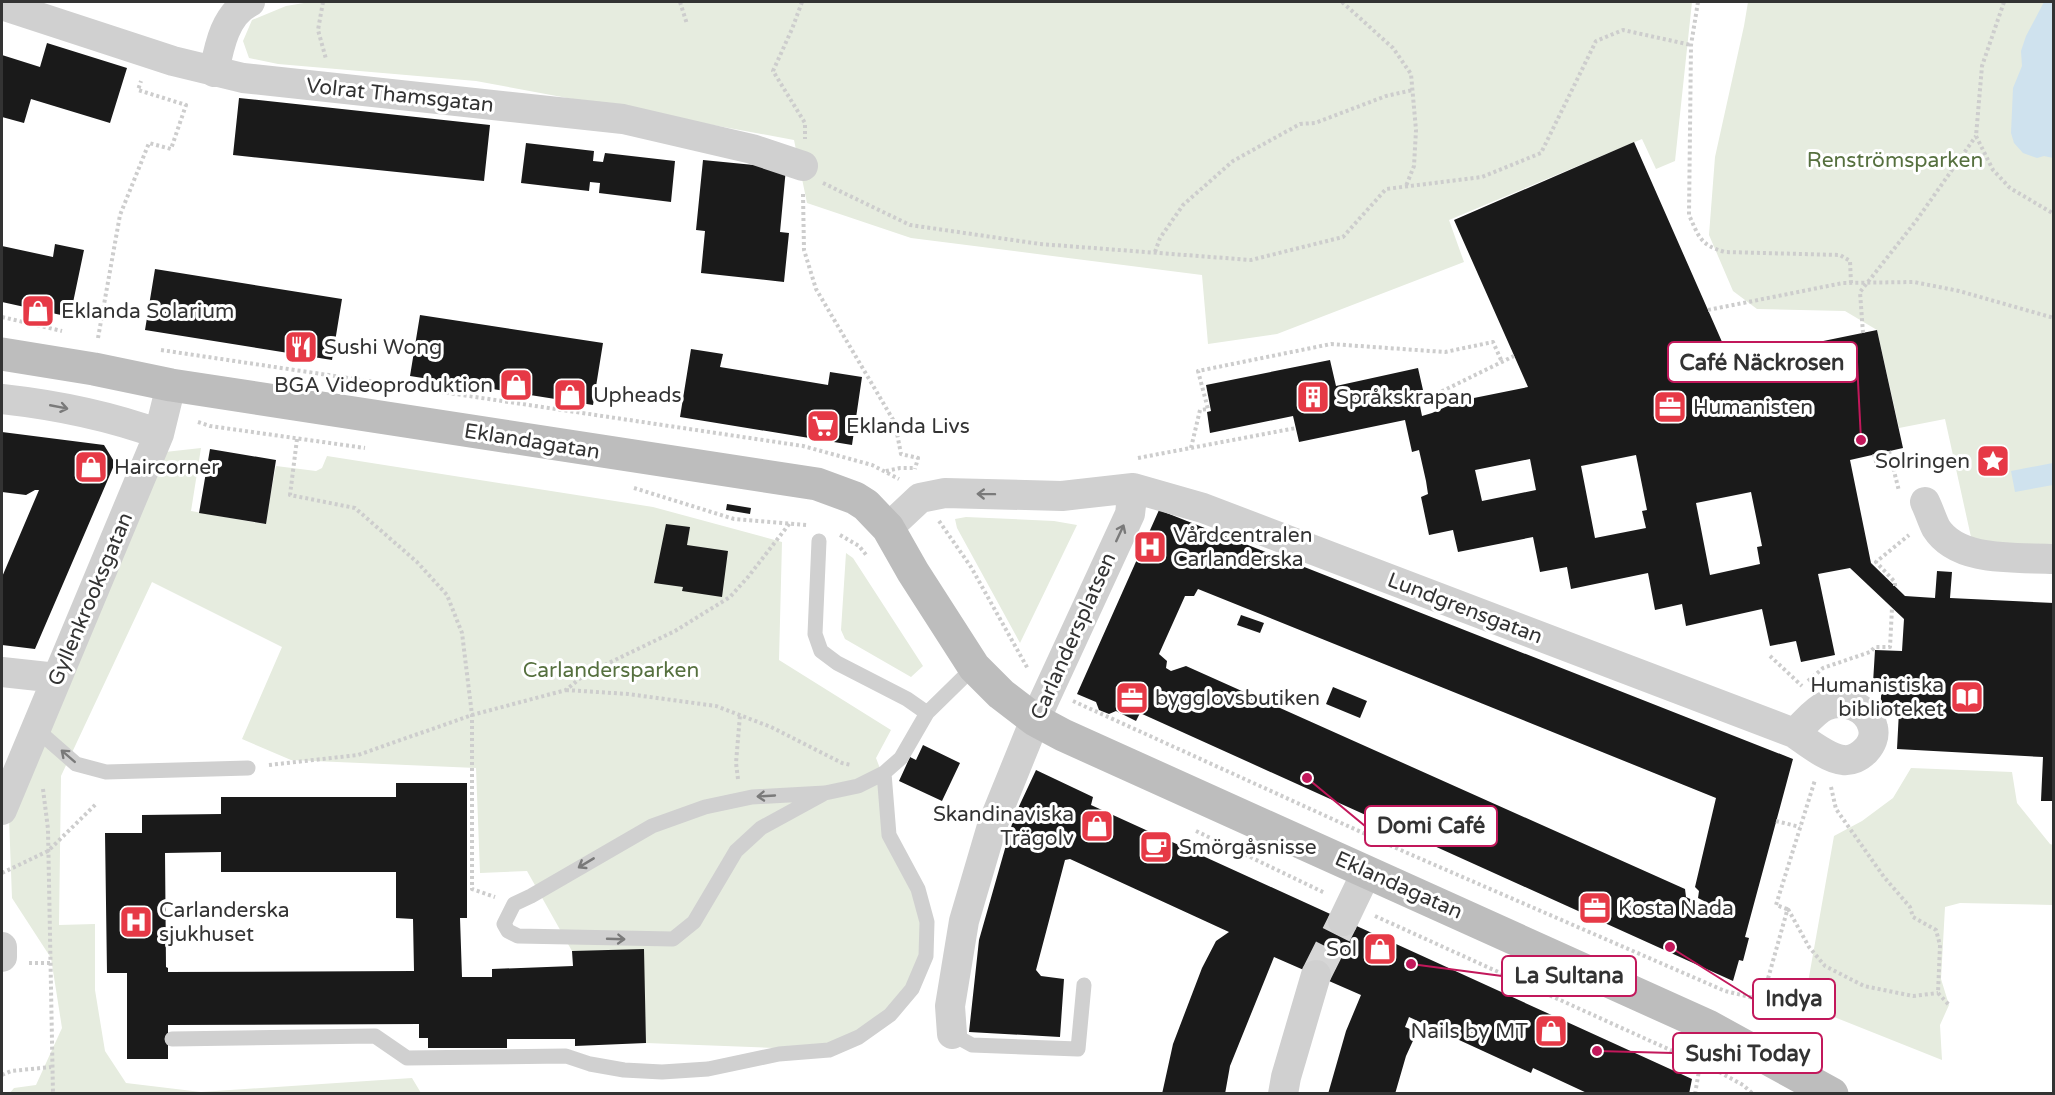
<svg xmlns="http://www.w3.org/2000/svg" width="2055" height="1095" font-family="'Varela Round',sans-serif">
	<rect width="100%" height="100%" fill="#fff"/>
	<path fill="#e6ecdf" d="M310 2H1692L1675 161 1656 169 1642 139 1449 220 1464 262 1277 334 1208 344 1202 275 911 238 807 203 794 140 476 81 278 64 249 58 243 41 252 20 286 6Z
		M1748 2H2053V546L1986 543 1971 537 1945 419 1899 428 1877 330 1845 311 1757 309 1733 291 1709 235 1715 157 1744 26Z
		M201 448 191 511 265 524 276 466 316 471 322 468 327 456 653 507 782 542 779 660 891 730 876 758 881 771 889 835 918 889 926 956 890 1015 829 1050 646 1043 643 950 572 951 527 871 480 873 476 768 291 760 242 739 282 647 152 582 61 776 59 925 95 924V990L105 1051 126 1083 201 1092 412 1078 421 1093 9 1094 14 1088 36 1085 62 1028 51 958 12 898 9 818 165 452Z
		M966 517 1054 521 1077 525 1020 643 957 528 955 519Z
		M846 553 853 558 923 666 911 677 845 639 841 630Z
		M1911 768 2012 772 2017 803 2050 844 2053 845V905L1960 903 1945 907 1941 979 1949 1005 1940 1025 1942 1060 1804 1005 1834 836 1862 821 1893 798Z"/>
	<path fill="#cfe2ee" d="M2044 2H2053V158L2044 156 2037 158 2023 153 2014 143 2011 133 2013 88 2022 66 2021 51 2026 36Z
		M2053 463V485L2015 492 2011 471Z"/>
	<path fill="#1a1a1a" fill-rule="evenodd" d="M47 43 127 68 110 123 31 99 24 123 2 117V55L40 67Z
		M239 98 490 125 484 181 233 155Z
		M1634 142 1730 360 1877 330 1903 448 1850 460 1871 563 1905 596 1935 598 1937 571 1952 572 1950 598 2054 603V801H2041L2043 757 1897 749 1899 711 1880 710 1882 684 1873 683 1875 650 1902 651 1904 619 1850 568 1818 574 1835 655 1801 662 1796 641 1770 646 1762 609 1686 626 1682 604 1655 610 1648 573 1571 589 1567 567 1540 572 1533 537 1458 552 1453 530 1429 535 1421 497 1428 494 1426 481 1419 450 1412 452 1405 420 1299 442 1293 416 1210 433 1207 412 1211 411 1206 385 1330 360 1336 386 1418 368 1423 390 1417 391 1422 416 1432 413 1459 401 1528 387 1454 220ZM1636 455 1647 510 1642 511 1646 528 1595 538 1581 466ZM1530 459 1536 490 1482 501 1475 470ZM1751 492 1762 546 1757 547 1760 564 1710 575 1696 503Z
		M526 143 594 151 593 161 603 162 605 153 675 161 671 202 599 193 600 183 590 182 589 191 521 183Z
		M703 160 786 168 780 232 789 233 784 282 701 273 705 231 696 230Z
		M55 244 84 250 70 317 2 302V246L53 257Z
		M155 269 342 299 332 360 145 330Z
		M420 315 603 343 593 405 410 376Z
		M691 349 723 354 720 367 828 385 830 372 862 377 852 445 680 417Z
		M2 432 104 445 115 463 35 649 2 645V577L39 490H35L26 495 2 492Z
		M210 449 276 460 266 524 199 513Z
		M727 504 751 508 750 514 726 510Z
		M1159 510 1793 759 1745 937 1749 938 1743 961 1739 960 1733 981 1140 713 1136 721 1116 711 1109 714 1099 710 1096 702 1077 694ZM1198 589 1716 798 1695 887 1699 891 1698 898 1704 901 1703 905 1686 897 1685 889 1186 666 1171 671 1166 668 1167 661 1159 654 1185 596H1194Z
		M666 524 690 527 687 545 728 551 722 597 682 591 683 587 654 583Z
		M1241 615 1264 623 1260 633 1237 625Z
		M1333 687 1367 701 1360 718 1326 704Z
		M923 745 960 763 942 801 899 781 910 757 916 760Z
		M1036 770 1093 797 1091 805 1692 1079 1689 1094H1589L1533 1068 1531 1073 1409 1017 1405 1027 1417 1032 1406 1056 1395 1094H1328L1346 1031 1361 995 1274 957 1230 1066 1225 1094H1162L1173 1044 1202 968 1216 941 1229 932 1070 859 1065 860 1036 970 1041 976 1064 979 1060 1037 969 1032 979 940 1014 817Z
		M396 783H467V918H460L462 977H492V969L573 966 572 951 644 949 646 1043 575 1046V1039H507V1048H428V1038H419V1024L168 1025V1059H127V973H107L105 833H142V815L221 814V797H396ZM221 852V872H396V918L413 919 414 971 168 972V968L166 967 165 853Z"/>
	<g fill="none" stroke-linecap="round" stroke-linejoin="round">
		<path stroke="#d6d6d6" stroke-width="30" stroke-dasharray="30 15" stroke-linecap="butt" d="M1316 975 1343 921"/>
		<path stroke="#cdcdcd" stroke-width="4" stroke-dasharray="3 3" stroke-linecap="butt" d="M323 2 318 30 326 59
			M680 2 687 24
			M802 2 792 29 773 71 805 123V139
			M1342 2 1393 48 1411 74 1416 130 1414 166 1406 186
			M1698 2 1691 45 1689 215C1699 237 1700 245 1725 252L1840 255 1850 261 1851 283
			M2004 2 1982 66 1976 136 1993 170 2010 188 2054 214
			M823 183 910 225 1040 244 1251 260 1343 237 1386 189 1482 177 1541 153 1596 41 1623 30 1691 45
			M803 194 804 250 816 289 895 423 901 454 918 458 915 469
			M1155 252 1160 238 1183 205 1233 161 1300 124 1315 123 1386 96 1413 90
			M1708 310 1843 283 1914 282 1959 291 2054 318
			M2 317 62 331
			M1863 333 1860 292 1916 221 1976 136
			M98 338 120 215 149 143 171 149 186 105 138 90 141 81
			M161 350 803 446 872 465 899 479
			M1420 402 1514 356
			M198 422 210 426 365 448
			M297 439 290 495 355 508 417 562 447 595 462 633 472 715V889L495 897
			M1191 448 1200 410 1208 409 1198 371 1331 344 1445 352 1493 342 1502 362
			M1889 451 1899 491
			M1874 454 1878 469 1892 466
			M1138 458 1296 428
			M886 471 900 468H913
			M634 488 734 519 807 525
			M939 521 971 567 1028 669
			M840 535 859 546 867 556
			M1895 586V582L1876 562 1909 535
			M1770 656 1802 686
			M1808 681 1823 668 1870 652 1875 647H1890L1892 608
			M566 690 628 694 716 706 771 727 842 763 851 765
			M1073 701 1405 852 1725 991 1762 1000 1787 911V909L1776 905 1815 780
			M269 765 358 755 472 715 566 690 584 675 675 631 730 597 748 577 790 523
			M738 779 736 763 740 715
			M1831 787 1836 809 1884 877 1910 907 1913 917 1936 930 1940 945 1938 993 1949 1005
			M43 789 48 829 53 1094
			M1776 821 1800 827
			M1196 831 1325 893
			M2 873 48 851 96 804
			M1788 909 1809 947 1825 966 1864 986 1913 996 1938 993
			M1375 916 1721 1073 1743 1085 1753 1094
			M29 963H50
			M2 1075 11 1071 51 1067
			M1695 1094 1700 1065V1055"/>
		<path stroke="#d0d0d0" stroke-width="15" d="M819 541 815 634 821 651 837 663 907 699 927 713 974 667
			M36 729 76 764 106 772 248 768
			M825 793 761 828 736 851 694 922 673 939 518 936 508 931 504 924 514 904 531 896 652 826 705 807 752 797 825 793 858 786 884 773 901 758 927 713
			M952 1034 972 1045 1078 1049 1084 985
			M172 1039 375 1036 407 1058 566 1056 590 1064 624 1070 662 1072 708 1069 779 1054 829 1050 859 1037 890 1015 912 989 926 956 927 922 918 889 889 835 884 773"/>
		<path stroke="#d0d0d0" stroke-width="30" d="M2 5 173 61 243 78 623 119 752 149 803 166
			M214 72C219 47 225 14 250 2
			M2 399C56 405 107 415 159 434
			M1133 488 1203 508 1794 733C1804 725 1814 711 1825 706 1843 698 1869 707 1873 728 1877 744 1859 762 1843 760 1828 759 1806 741 1794 733
			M1925 502C1929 510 1932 520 1936 528 1958 563 2017 557 2054 559
			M888 528 920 498 945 493 1062 496 1133 488 1130 514 1035 720 992 826 964 921 950 1006 952 1034
			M2 672 57 678
			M2 810 159 434 171 385
			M1343 921 1367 871
			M2 947V957
			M1283 1094 1286 1077 1316 975"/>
		<path stroke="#bdbdbd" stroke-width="33" d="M2 354 94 369 171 385 817 484 855 498 866 505 888 528 913 572 974 667 1001 694 1035 720 1063 735 1708 1026 1832 1094"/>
	</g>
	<defs><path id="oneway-shaft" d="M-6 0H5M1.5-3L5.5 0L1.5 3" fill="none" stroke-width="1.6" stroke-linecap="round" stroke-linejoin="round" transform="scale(1.5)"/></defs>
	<g stroke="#7a7a7a">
		<use href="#oneway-shaft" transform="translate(59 407) rotate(11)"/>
		<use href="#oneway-shaft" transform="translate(986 494) rotate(-179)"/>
		<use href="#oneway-shaft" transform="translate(1120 533) rotate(-65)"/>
		<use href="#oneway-shaft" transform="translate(68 756) rotate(-139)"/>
		<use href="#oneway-shaft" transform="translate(766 796) rotate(177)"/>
		<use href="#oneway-shaft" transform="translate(586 863) rotate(149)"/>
		<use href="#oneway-shaft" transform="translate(616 939) rotate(2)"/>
	</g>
	<defs>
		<g id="shop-square" transform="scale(1.725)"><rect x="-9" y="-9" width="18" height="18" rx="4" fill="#e63946" stroke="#fff"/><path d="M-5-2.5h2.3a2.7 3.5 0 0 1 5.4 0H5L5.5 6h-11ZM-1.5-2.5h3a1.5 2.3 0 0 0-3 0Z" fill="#fff"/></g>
		<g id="restaurant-square" transform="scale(1.725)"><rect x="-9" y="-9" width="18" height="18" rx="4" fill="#e63946" stroke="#fff"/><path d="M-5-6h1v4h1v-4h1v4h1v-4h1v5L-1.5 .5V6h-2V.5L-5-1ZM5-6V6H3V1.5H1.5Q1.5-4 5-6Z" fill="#fff"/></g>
		<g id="building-square" transform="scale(1.725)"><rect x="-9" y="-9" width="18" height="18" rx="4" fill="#e63946" stroke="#fff"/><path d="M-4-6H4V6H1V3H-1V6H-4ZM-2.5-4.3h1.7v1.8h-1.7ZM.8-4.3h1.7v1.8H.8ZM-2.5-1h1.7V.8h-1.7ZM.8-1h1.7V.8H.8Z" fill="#fff"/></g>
		<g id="office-square" transform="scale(1.725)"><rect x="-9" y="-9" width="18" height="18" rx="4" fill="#e63946" stroke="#fff"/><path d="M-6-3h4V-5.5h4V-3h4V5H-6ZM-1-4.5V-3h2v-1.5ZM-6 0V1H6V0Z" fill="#fff"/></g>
		<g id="supermarket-square" transform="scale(1.725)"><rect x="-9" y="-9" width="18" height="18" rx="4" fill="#e63946" stroke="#fff"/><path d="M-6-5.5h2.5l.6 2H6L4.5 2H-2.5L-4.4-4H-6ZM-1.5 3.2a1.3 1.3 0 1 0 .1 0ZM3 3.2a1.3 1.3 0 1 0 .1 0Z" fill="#fff"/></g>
		<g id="sight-square" transform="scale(1.725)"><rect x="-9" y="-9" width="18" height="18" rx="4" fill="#e63946" stroke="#fff"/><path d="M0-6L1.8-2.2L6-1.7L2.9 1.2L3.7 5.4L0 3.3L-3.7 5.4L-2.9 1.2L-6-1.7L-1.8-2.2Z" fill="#fff"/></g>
		<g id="hospital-square" transform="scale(1.725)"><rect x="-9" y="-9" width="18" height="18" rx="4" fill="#e63946" stroke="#fff"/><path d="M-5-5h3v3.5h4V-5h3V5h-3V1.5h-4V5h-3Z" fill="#fff"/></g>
		<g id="library-square" transform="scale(1.725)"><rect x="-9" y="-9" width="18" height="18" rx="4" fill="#e63946" stroke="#fff"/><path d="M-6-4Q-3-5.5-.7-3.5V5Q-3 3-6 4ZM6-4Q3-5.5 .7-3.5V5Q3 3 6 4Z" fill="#fff"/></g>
		<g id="cafe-square" transform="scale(1.725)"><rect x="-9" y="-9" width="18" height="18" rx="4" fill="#e63946" stroke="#fff"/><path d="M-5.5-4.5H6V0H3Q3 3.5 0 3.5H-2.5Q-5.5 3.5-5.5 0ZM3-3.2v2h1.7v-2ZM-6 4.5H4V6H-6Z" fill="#fff"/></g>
	</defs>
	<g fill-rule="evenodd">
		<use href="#shop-square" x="38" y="311"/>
		<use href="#restaurant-square" x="301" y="347"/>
		<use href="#shop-square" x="516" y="385"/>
		<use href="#shop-square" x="570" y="395"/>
		<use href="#building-square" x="1313" y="397"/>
		<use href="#office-square" x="1670" y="407"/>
		<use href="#supermarket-square" x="823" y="426"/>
		<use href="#sight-square" x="1993" y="461"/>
		<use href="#shop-square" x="91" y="467"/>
		<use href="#hospital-square" x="1150" y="547"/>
		<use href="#library-square" x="1967" y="697"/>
		<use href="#office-square" x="1132" y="698"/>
		<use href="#shop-square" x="1097" y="826"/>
		<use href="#cafe-square" x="1156" y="847"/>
		<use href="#office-square" x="1595" y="908"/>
		<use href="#hospital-square" x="136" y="922"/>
		<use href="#shop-square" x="1380" y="949"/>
		<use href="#shop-square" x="1551" y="1031"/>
	</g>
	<g text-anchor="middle" stroke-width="6" stroke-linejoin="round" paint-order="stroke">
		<g font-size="21" fill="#333" stroke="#fff">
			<text transform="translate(400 95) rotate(6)" y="7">Volrat Thamsgatan</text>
			<text transform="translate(532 441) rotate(9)" y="7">Eklandagatan</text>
			<text transform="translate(90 599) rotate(-67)" y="7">Gyllenkrooksgatan</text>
			<text transform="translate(1465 608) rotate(21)" y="7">Lundgrensgatan</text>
			<text transform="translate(1073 636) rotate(-66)" y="7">Carlandersplatsen</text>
			<text transform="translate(1399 885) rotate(24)" y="7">Eklandagatan</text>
		</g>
		<g font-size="21" fill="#56703f" stroke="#fff">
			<text x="1895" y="167">Renströmsparken</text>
			<text x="611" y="677">Carlandersparken</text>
		</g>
		<g font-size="21" fill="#333" stroke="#fff" text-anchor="start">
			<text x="61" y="318">Eklanda Solarium</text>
			<text x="324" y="354">Sushi Wong</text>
			<text x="493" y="392" text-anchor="end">BGA Videoproduktion</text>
			<text x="593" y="402">Upheads</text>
			<text x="1336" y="404">Språkskrapan</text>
			<text x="1693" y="414">Humanisten</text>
			<text x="846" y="433">Eklanda Livs</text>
			<text x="1970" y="468" text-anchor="end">Solringen</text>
			<text x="114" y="474">Haircorner</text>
			<text x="1173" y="542">Vårdcentralen<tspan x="1173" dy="24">Carlanderska</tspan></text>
			<text x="1944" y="692" text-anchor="end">Humanistiska<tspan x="1944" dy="24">biblioteket</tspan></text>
			<text x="1155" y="705">bygglovsbutiken</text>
			<text x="1074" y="821" text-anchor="end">Skandinaviska<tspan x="1074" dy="24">Trägolv</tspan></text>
			<text x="1179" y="854">Smörgåsnisse</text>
			<text x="1618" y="915">Kosta Nada</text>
			<text x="159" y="917">Carlanderska<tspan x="159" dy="24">sjukhuset</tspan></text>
			<text x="1357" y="956" text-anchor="end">Sol</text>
			<text x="1528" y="1038" text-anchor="end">Nails by MT</text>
		</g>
	</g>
	<path fill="none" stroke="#c2185b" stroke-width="2" d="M1861 440L1857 362M1307 778L1365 826M1411 964L1502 976M1670 947L1753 999M1597 1051L1673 1053"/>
	<g fill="#c2185b" stroke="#fff" stroke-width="2">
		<circle cx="1861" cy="440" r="6"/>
		<circle cx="1307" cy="778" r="6"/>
		<circle cx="1411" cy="964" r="6"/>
		<circle cx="1670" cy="947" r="6"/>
		<circle cx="1597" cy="1051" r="6"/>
	</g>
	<g fill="#fff" stroke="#c2185b" stroke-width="2">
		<rect x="1668" y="342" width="189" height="40" rx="6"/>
		<rect x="1365" y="806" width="132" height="40" rx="6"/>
		<rect x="1502" y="956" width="134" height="40" rx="6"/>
		<rect x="1753" y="979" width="82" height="40" rx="6"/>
		<rect x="1673" y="1033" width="149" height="40" rx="6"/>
	</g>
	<g font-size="22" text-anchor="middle" font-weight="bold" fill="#333">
		<text x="1762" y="370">Café Näckrosen</text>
		<text x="1431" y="833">Domi Café</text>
		<text x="1569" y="983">La Sultana</text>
		<text x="1794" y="1006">Indya</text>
		<text x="1748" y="1061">Sushi Today</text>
	</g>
	<rect width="2055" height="1095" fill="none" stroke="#333333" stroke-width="6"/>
</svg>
